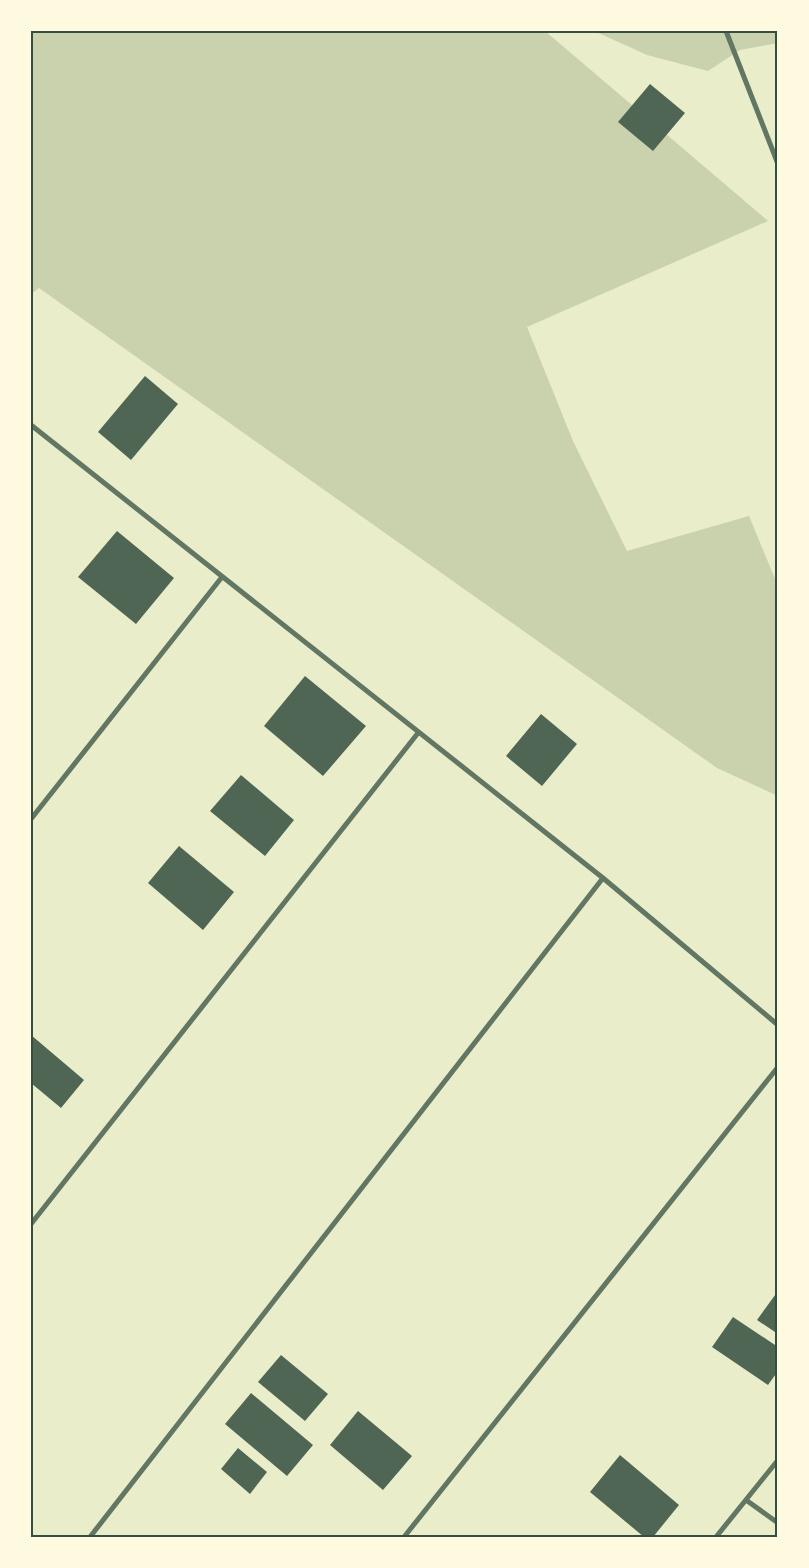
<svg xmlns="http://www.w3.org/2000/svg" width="809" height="1568" font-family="'PT Serif',serif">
	<rect width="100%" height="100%" fill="#e9edc9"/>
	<path fill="#cad2ad" d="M31 31H545L768 221 527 327 573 441 627 551 749 516 778 586V796L717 768 39 288 31 294Z
		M594 31H778V43L740 50 708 71 647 55Z"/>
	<path fill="#4f6655" d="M650 84 685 113 653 151 618 122Z
		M145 376 178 404 131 460 98 432Z
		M117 531 174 578 136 624 78 577Z
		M305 676 366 726 323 776 264 726Z
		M541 714 577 744 542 786 506 756Z
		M241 775 294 820 265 856 210 811Z
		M179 846 234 892 203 930 148 883Z
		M31 1035 84 1080 61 1108 31 1083Z
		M778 1291V1334L757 1320Z
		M733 1317 778 1347V1371L768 1385 712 1347Z
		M281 1355 328 1394 305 1421 258 1382Z
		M251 1393 313 1445 287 1476 225 1424Z
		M358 1411 412 1456 383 1490 330 1445Z
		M238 1448 267 1472 250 1494 221 1469Z
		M620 1455 679 1505 653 1537H644L590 1492Z"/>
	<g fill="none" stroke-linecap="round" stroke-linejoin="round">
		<path stroke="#617663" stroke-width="5" d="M726 31 778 164
			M31 425 603 878 778 1025
			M31 819 222 577
			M31 1224 418 733
			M746 1500 778 1523
			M90 1537 603 878
			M404 1537 778 1067
			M716 1537 778 1460"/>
	</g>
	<rect width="809" height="1568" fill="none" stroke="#fefae0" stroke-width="65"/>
	<rect x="32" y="32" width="744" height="1504" fill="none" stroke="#344e41" stroke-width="2"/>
</svg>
